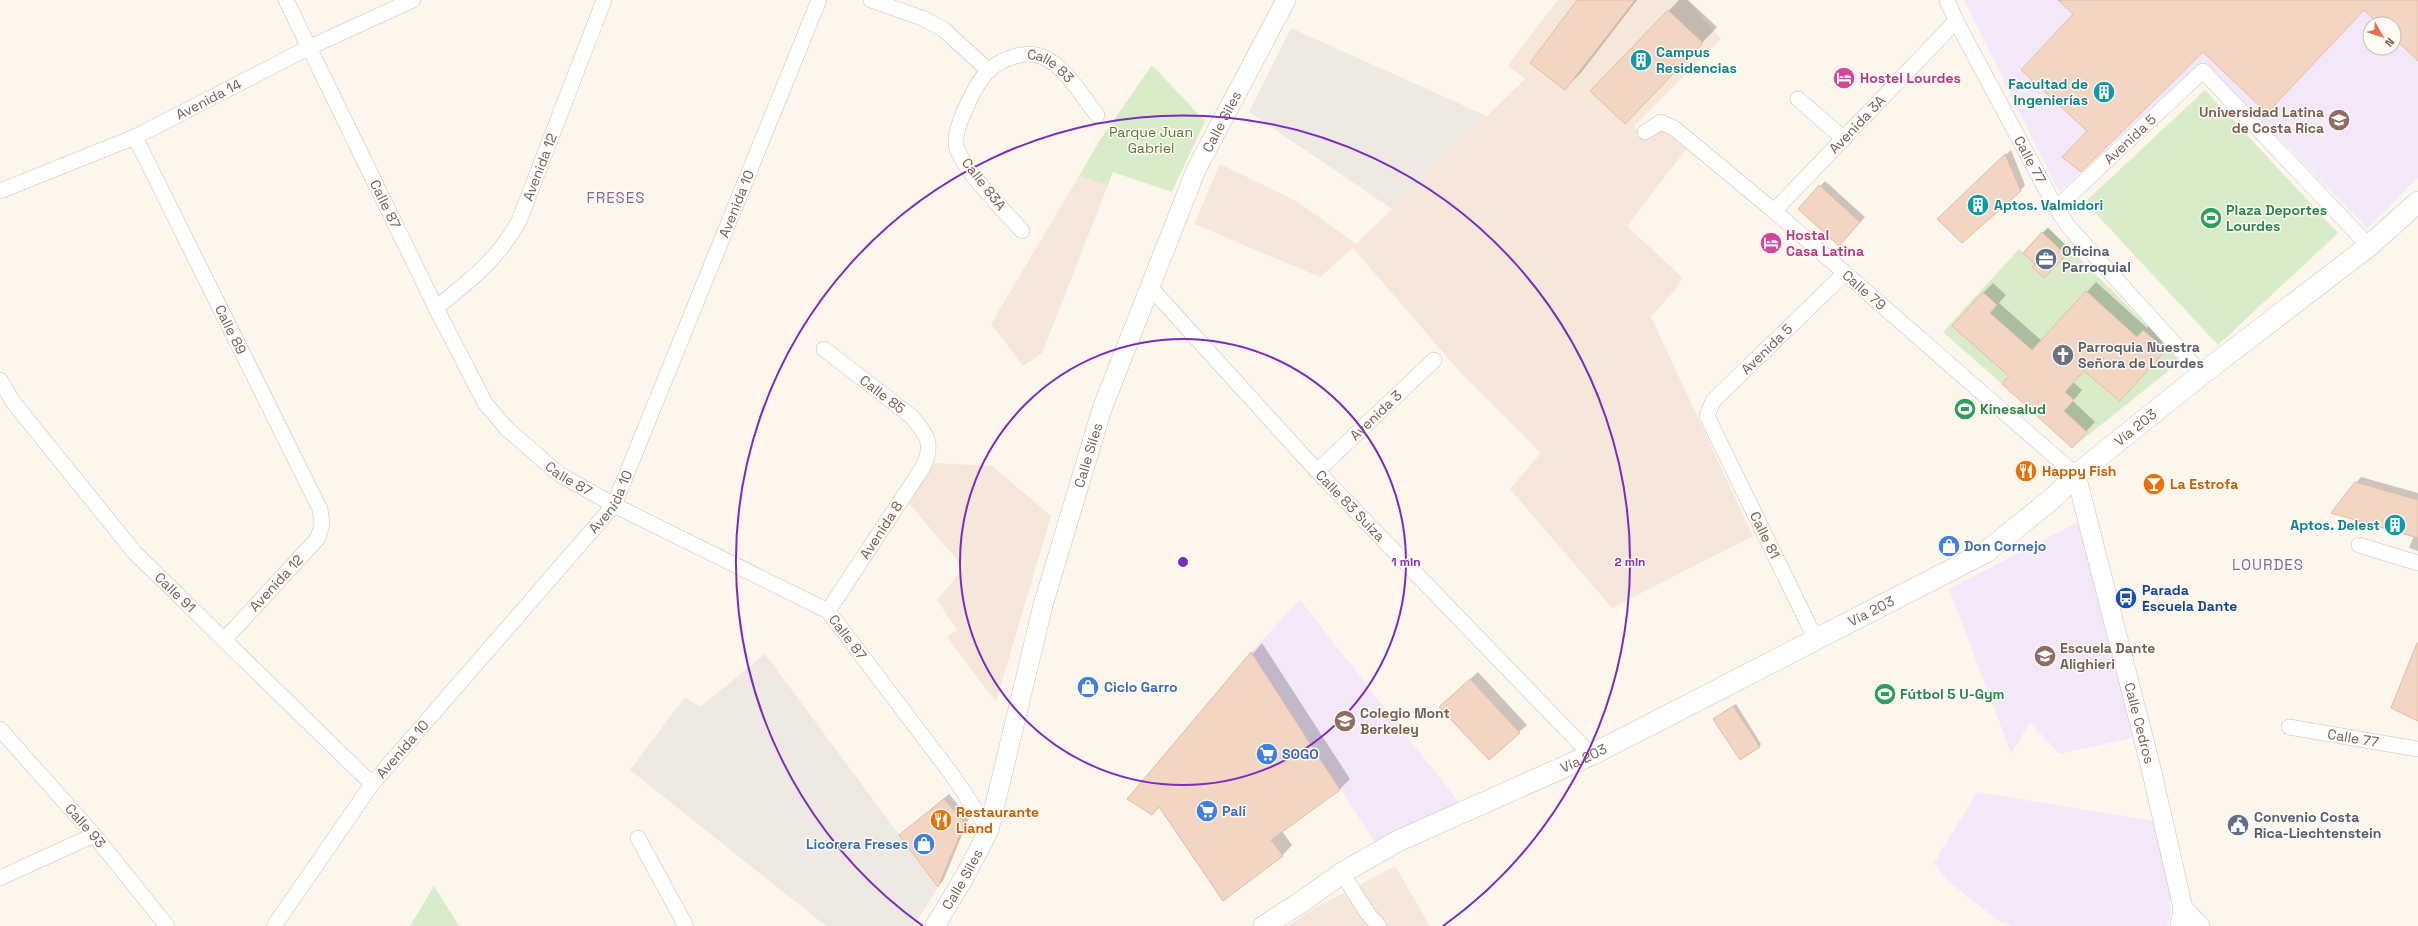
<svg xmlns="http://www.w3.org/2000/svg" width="2418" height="926" font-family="'Space Grotesk',sans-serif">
	<rect width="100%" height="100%" fill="#fdf6ec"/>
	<path fill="#f5e8da" d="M1558 0H1687L1721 39 1634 126 1644 135 1657 129 1664 130 1687 148 1627 226 1682 277 1675 290 1651 317 1753 536 1612 608 1510 489 1541 453 1459 371 1353 248 1320 277 1194 224 1220 164 1298 202 1356 244 1525 79 1508 65Z
		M1079 176 1108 185 1042 353 1023 366 991 324Z
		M935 463 992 466 1051 516 996 702 947 637 957 630 937 600 964 568 907 501Z
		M1395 866 1430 926H1288L1315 908Z"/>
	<path fill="#efe9e4" d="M1291 28 1487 116 1392 209 1249 112Z
		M765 654 938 887 914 926H826L630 770 685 697 700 707Z"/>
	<path fill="#f3e8fa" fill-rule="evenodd" d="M1964 0H2418V178L2367 228 2203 61 2059 192ZM2370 24H2394V48H2370Z
		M2082 520 2136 737 2060 754 2030 723 2011 753 1949 589Z
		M1300 600 1462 806 1376 844 1251 652Z
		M1977 792 2153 821 2170 879V917L2167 926H2011L2000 922 1948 881 1934 863Z"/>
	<path fill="#d8ecc9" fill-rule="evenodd" d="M1152 65 1205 121 1172 192 1113 172 1108 185 1079 176 1100 140Z
		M2205 90 2338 233 2218 345 2085 202Z
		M2048 227 2178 356 2177 364 2072 448 2087 432 2064 411 2065 392 2125 326 2087 291 2002 384 1943 332 2019 249 2035 264 2044 278 2066 255 2042 232ZM2144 330 2166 350 2120 401 2087 373Z
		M434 886 459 926H410Z"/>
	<path fill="#0003" d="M1578 0H1637L1580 74 1565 88Z
		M1679 0H1688L1717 27 1640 108 1592 91Z
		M2011 150 2025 185 2020 191 1938 219Z
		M1825 181 1865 217 1844 240 1799 209Z
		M2048 228 2070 249 2044 277 2043 233Z
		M2096 282 2147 328 2153 322 2174 340 2120 400 2085 370 2073 382 2082 390 2073 401 2095 422 2081 437 2010 376 1983 293 1993 283 2006 295 1999 303 2042 341Z
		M2361 477 2418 493V551L2409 548 2414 536 2356 483Z
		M1262 643 1350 779 1340 789 1282 831 1292 845 1282 856 1159 806 1128 799Z
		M1478 672 1527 725 1519 732 1448 699Z
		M1736 704 1761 744 1759 747 1714 719Z
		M949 794 969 818 943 881 938 886 906 830Z"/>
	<path fill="#f3d5c3" stroke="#e6bba3" d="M1577 0H1635L1565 90 1530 63Z
		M2058 0H2418V61L2394 38V24H2379L2364 10 2267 113 2203 52 2081 172 2062 157 2087 131 2021 70 2073 14Z
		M1668 10 1703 43 1625 124 1590 91Z
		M2005 154 2021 191 1962 243 1937 219Z
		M1819 185 1860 222 1839 246 1798 209Z
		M2042 232 2066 255 2044 278 2032 267 2035 264 2023 253Z
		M2086 291 2137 337 2143 330 2166 350 2120 401 2084 371 2065 392 2074 400 2064 411 2087 432 2072 448 2002 384 2009 376 1952 326 1983 292 1997 305 1990 313 2032 350Z
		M2355 482 2418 500V538L2331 513Z
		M2417 643H2418V721L2391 708Z
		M1251 652 1340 790 1271 840 1283 856 1223 901 1159 807 1152 815 1127 799Z
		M1470 679 1520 733 1489 760 1439 707Z
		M1733 706 1760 747 1740 760 1713 719Z
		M944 799 965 823 938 887 899 835Z"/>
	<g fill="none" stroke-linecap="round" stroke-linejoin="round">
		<g stroke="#d1beb0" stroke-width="16">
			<g id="minor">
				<path id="s1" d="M286 0 436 308 485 403 507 429 559 474 614 505 828 611 953 776 989 830"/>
				<path d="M871 0 922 18 943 29 989 71"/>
				<path id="s2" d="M1947 0 1956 21 2056 208 2069 227 2202 374"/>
				<path d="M1798 99 1844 139"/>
				<path id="s3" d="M1645 132 1661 122 1674 128 1774 211 2076 475"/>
				<path id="s4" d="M135 137 320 509 322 524 318 538 225 639"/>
				<path id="s5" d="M0 191 135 137 310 47 413 0"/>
				<path id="s6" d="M2056 208 2203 71 2369 246"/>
				<path id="s7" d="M1774 211 1956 21"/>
				<path id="s8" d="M1022 231C1006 212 959 167 956 144 954 127 977 81 989 70 1003 58 1026 50 1043 57 1066 67 1082 96 1097 115"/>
				<path id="s9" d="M1149 286 1317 471 1591 755"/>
				<path id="s10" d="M436 308C470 280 497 261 519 221L604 0"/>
				<path id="s11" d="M824 349 912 417C927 435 934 444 923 467L828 611"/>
				<path id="s12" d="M0 380 13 402 135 553 372 784"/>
				<path id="s13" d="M1317 471 1434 360"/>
				<path d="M2359 545 2418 563"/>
				<path id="s14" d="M1816 640 1707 416 1713 401 1844 274"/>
				<path id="s15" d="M2289 727 2418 749"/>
				<path id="s16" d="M0 729 94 835 167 926"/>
				<path d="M638 838 686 926"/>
				<path d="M1342 873 1368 914 1379 926"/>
				<path d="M0 878 94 835"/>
				<path id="s17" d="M274 926 372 784 614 505 819 0"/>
			</g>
		</g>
		<g stroke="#d1beb0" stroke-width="20">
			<g id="tertiary">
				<path id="s18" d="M2076 475 2150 764 2183 908 2180 926"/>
				<path d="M2183 908 2200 926"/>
				<path id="s19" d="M935 926 965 876 989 830 1043 605 1102 409 1196 170 1286 0"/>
			</g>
		</g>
		<g stroke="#d6c0b0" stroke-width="22">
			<g id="secondary">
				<path id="s20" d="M1264 926 1300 903 1342 873 1398 841 1591 755 1986 552 2052 499 2076 475 2202 374 2369 246 2418 202"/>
			</g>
		</g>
		<use href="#minor" stroke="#fff" stroke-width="15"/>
		<use href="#tertiary" stroke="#fff" stroke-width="19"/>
		<use href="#secondary" stroke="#fff" stroke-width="21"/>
	</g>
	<g fill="none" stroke="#7b2cbf" stroke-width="2">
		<circle cx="1183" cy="562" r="223"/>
		<path d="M923 926A447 447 0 1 1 1443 926"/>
	</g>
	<defs>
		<g id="building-disc" transform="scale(1.15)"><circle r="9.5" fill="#0f9aa8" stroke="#fffaf3"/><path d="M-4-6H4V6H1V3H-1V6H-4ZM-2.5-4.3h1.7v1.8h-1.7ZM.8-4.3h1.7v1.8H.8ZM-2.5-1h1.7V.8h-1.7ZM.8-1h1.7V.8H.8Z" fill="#fff"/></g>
		<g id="hotel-disc" transform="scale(1.15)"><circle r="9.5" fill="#d1479c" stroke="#fffaf3"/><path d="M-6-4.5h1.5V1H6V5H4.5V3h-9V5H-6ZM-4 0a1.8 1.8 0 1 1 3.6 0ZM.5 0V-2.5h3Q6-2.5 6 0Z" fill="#fff"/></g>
		<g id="university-disc" transform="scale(1.15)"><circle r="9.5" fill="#8d6e63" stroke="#fffaf3"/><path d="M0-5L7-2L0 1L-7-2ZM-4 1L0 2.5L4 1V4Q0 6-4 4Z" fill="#fff"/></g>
		<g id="stadium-disc" transform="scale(1.15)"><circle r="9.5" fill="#2e9e5b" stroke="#fffaf3"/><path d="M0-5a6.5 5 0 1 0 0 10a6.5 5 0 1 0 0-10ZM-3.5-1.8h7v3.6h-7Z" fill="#fff"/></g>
		<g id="office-disc" transform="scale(1.15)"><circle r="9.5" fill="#5c6f8a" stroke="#fffaf3"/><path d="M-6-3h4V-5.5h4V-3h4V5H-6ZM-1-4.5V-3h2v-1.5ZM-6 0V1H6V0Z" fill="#fff"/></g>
		<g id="church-disc" transform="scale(1.15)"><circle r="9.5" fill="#6b7280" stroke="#fffaf3"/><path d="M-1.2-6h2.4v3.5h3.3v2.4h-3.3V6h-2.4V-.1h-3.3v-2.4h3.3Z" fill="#fff"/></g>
		<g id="restaurant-disc" transform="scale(1.15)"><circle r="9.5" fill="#e8710a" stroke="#fffaf3"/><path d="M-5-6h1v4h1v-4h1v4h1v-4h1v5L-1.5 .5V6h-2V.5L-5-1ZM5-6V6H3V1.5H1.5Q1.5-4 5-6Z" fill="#fff"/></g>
		<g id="bar-disc" transform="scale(1.15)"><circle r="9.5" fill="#e8710a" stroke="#fffaf3"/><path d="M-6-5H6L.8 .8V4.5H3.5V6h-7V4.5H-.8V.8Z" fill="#fff"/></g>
		<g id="shop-disc" transform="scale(1.15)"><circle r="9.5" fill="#3f7fe0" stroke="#fffaf3"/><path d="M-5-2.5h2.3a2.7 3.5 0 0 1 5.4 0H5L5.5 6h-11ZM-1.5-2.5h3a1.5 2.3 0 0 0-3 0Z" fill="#fff"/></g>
		<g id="bus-disc" transform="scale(1.15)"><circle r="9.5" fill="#1a4fb4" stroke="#fffaf3"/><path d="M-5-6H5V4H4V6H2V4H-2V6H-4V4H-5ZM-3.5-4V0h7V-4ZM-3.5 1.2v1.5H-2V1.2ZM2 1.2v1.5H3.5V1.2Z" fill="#fff"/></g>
		<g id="school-disc" transform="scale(1.15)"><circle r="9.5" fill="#8d6e63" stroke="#fffaf3"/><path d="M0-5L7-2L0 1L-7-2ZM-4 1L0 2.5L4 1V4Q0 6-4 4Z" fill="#fff"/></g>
		<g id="supermarket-disc" transform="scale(1.15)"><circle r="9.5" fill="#3f7fe0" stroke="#fffaf3"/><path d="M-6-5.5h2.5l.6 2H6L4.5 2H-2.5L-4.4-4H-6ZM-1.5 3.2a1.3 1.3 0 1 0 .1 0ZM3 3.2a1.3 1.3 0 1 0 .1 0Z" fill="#fff"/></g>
		<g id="civic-disc" transform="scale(1.15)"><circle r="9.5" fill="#5c6f8a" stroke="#fffaf3"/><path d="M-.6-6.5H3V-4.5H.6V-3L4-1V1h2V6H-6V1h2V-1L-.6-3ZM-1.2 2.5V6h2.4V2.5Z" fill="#fff"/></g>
	</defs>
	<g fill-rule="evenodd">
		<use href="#building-disc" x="1641" y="60"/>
		<use href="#hotel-disc" x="1844" y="78"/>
		<use href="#building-disc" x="2104" y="92"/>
		<use href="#university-disc" x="2339" y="120"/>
		<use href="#building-disc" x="1978" y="205"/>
		<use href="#stadium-disc" x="2211" y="218"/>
		<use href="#hotel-disc" x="1771" y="243"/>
		<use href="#office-disc" x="2046" y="259"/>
		<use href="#church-disc" x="2063" y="355"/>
		<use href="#stadium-disc" x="1965" y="409"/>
		<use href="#restaurant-disc" x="2026" y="471"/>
		<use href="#bar-disc" x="2154" y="484"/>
		<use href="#building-disc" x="2395" y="525"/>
		<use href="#shop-disc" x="1949" y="546"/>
		<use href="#bus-disc" x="2126" y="598"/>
		<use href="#school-disc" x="2045" y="656"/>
		<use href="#shop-disc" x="1088" y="687"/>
		<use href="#stadium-disc" x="1885" y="694"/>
		<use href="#school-disc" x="1345" y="721"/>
		<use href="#supermarket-disc" x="1267" y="754"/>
		<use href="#supermarket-disc" x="1207" y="811"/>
		<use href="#restaurant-disc" x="941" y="820"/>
		<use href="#civic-disc" x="2238" y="825"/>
		<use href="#shop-disc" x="924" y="844"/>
	</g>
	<g text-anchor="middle" stroke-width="3" stroke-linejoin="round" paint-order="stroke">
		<g font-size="14" font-weight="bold" fill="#0d838f" stroke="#fffaf3" text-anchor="start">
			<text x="1656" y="57">Campus<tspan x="1656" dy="16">Residencias</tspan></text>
			<text x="2088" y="89" text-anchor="end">Facultad de<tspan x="2088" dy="16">Ingenierías</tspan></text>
			<text x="1994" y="210">Aptos. Valmidori</text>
			<text x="2380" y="530" text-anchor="end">Aptos. Delest</text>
		</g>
		<g font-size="14" fill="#7a5c4d" stroke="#fffaf3">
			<text dy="5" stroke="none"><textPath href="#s8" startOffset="261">Calle 83</textPath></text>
			<text dy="5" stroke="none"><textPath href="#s5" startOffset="228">Avenida 14</textPath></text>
			<text dy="5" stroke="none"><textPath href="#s19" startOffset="858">Calle Siles</textPath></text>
			<text dy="5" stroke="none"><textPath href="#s7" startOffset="120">Avenida 3A</textPath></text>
			<text dy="5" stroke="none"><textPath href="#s6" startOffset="101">Avenida 5</textPath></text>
			<text dy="5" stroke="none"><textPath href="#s2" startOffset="180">Calle 77</textPath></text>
			<text dy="5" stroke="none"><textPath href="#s10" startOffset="179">Avenida 12</textPath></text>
			<text transform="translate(984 184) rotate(52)" y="5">Calle 83A</text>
			<text dy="5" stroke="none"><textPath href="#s17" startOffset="867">Avenida 10</textPath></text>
			<text dy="5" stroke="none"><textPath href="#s1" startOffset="227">Calle 87</textPath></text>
			<text dy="5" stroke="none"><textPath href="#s3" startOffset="283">Calle 79</textPath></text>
			<text dy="5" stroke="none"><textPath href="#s4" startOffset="215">Calle 89</textPath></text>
			<text dy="5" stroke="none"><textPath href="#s14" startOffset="340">Avenida 5</textPath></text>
			<text dy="5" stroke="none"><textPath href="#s11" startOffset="74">Calle 85</textPath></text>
			<text dy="5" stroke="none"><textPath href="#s13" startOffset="81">Avenida 3</textPath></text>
			<text dy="5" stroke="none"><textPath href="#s20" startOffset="1009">Vía 203</textPath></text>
			<text dy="5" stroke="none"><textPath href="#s19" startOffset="498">Calle Siles</textPath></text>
			<text dy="5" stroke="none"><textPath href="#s1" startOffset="563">Calle 87</textPath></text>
			<text dy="5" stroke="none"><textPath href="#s17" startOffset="543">Avenida 10</textPath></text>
			<text dy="5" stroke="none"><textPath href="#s9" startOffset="298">Calle 83 Suiza</textPath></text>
			<text transform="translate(881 530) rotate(-57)" y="5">Avenida 8</text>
			<text transform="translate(1765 535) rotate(64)" y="5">Calle 81</text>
			<text transform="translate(276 583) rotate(-47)" y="5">Avenida 12</text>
			<text dy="5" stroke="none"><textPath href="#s12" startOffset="276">Calle 91</textPath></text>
			<text dy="5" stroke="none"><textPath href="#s20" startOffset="685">Vía 203</textPath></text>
			<text dy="5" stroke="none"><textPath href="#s1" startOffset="887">Calle 87</textPath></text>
			<text dy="5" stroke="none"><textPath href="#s18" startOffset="256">Calle Cedros</textPath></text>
			<text dy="5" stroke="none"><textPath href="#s15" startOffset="65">Calle 77</textPath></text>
			<text dy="5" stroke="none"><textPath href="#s17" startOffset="219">Avenida 10</textPath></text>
			<text dy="5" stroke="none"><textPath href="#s20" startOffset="362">Vía 203</textPath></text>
			<text dy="5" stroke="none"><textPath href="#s16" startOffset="129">Calle 93</textPath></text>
			<text dy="5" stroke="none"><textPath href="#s19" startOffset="54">Calle Siles</textPath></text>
		</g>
		<g font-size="14" font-weight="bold" fill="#b23c85" stroke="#fffaf3" text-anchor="start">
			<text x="1860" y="83">Hostel Lourdes</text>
			<text x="1786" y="240">Hostal<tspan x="1786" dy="16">Casa Latina</tspan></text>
		</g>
		<g font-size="14" font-weight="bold" fill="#785e54" stroke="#fffaf3" text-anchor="start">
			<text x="2324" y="117" text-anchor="end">Universidad Latina<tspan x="2324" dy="16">de Costa Rica</tspan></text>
			<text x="2060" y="653">Escuela Dante<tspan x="2060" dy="16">Alighieri</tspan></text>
			<text x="1360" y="718">Colegio Mont<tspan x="1360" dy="16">Berkeley</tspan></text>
		</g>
		<g font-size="14" fill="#537a41" stroke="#fffaf3">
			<text x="1151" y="137">Parque Juan<tspan x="1151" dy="16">Gabriel</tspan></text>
		</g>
		<g font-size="14" font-weight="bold" fill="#27864d" stroke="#fffaf3" text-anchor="start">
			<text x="2226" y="215">Plaza Deportes<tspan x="2226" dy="16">Lourdes</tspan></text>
			<text x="1980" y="414">Kinesalud</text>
			<text x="1900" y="699">Fútbol 5 U-Gym</text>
		</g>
		<g font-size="14" font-weight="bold" fill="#4e5e75" stroke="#fffaf3" text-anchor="start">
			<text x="2062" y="256">Oficina<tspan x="2062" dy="16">Parroquial</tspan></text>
			<text x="2254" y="822">Convenio Costa<tspan x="2254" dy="16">Rica-Liechtenstein</tspan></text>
		</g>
		<g font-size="14" font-weight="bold" fill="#5b616d" stroke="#fffaf3" text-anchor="start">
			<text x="2078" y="352">Parroquia Nuestra<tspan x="2078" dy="16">Señora de Lourdes</tspan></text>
		</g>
		<g font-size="14" font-weight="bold" fill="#c56008" stroke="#fffaf3" text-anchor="start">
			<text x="2042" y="476">Happy Fish</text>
			<text x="2170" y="489">La Estrofa</text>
			<text x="956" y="817">Restaurante<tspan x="956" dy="16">Liand</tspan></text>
		</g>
		<g font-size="14" font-weight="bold" fill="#366cbe" stroke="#fffaf3" text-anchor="start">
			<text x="1964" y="551">Don Cornejo</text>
			<text x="1104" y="692">Ciclo Garro</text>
			<text x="1282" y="759">SOGO</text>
			<text x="1222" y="816">Palí</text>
			<text x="908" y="849" text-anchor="end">Licorera Freses</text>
		</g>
		<g font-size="14" font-weight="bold" fill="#164399" stroke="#fffaf3" text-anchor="start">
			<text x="2142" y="595">Parada<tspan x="2142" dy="16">Escuela Dante</tspan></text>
		</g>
		<g font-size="15" letter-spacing="1" fill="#846695" stroke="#fffaf3">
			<text x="616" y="203">FRESES</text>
			<text x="2268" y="570">LOURDES</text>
		</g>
	</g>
	<circle cx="1183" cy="562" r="6" fill="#7b2cbf" stroke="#fffaf3" stroke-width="2"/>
	<g font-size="12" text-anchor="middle" font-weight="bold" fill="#7b2cbf" stroke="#fffaf3" stroke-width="3" stroke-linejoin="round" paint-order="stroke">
		<text x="1406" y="566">1 min</text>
		<text x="1630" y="566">2 min</text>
	</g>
	<g transform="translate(2382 36) rotate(129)"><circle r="19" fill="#fffaf3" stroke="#cabbb1"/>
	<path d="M0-3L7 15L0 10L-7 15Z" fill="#e76f51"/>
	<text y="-6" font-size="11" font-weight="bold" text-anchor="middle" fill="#7a5c4d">N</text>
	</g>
</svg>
